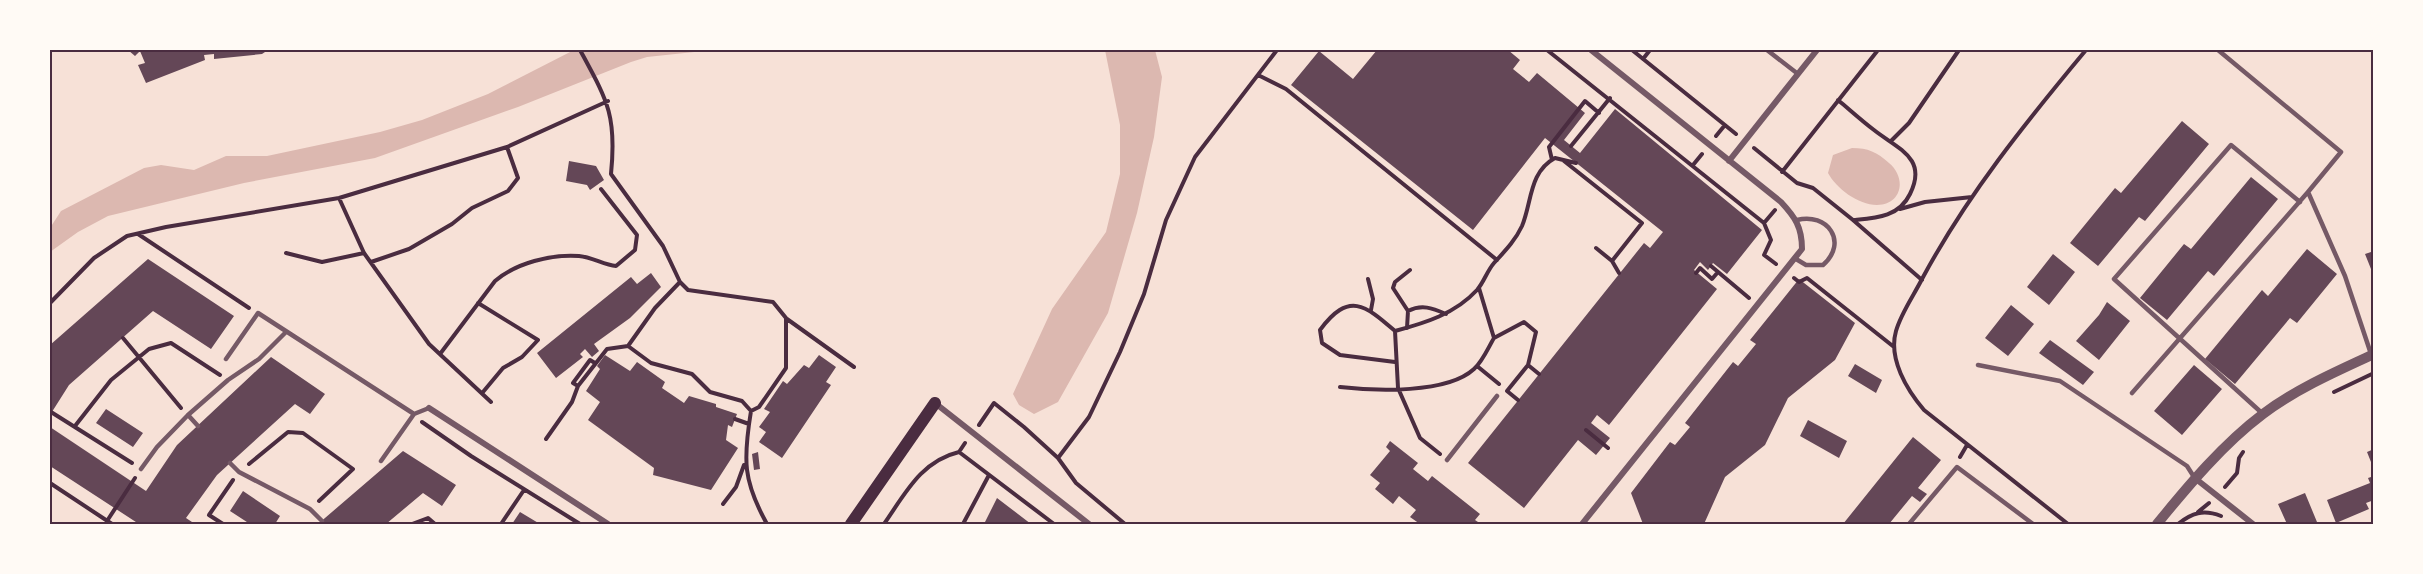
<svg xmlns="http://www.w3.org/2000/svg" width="2423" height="574" font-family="'Golos Text',sans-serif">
	<rect width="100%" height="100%" fill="#f7e1d7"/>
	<path fill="#dcb8b0" d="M574 50H713L647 57 631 62 518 107 375 158 244 183 108 216 78 232 50 252V228L61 211 144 168 161 165 194 170 226 156H267L380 132 422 120 488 94Z
		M1105 50H1155L1162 77 1154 137 1137 213 1108 313 1058 402 1034 414 1019 405 1013 394 1052 309 1106 232 1120 174V125Z
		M1852 148C1868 148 1877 152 1889 163 1907 178 1902 205 1877 205 1858 205 1836 188 1828 173L1833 155Z"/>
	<path fill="#644757" d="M128 50H268L262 54 214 59V54L204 55 205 60 146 83 138 65 145 63 140 51 135 56Z
		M1377 50H1508L1520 60 1513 69 1529 82 1537 73 1585 113 1564 140 1580 153 1615 109 1762 230 1727 274 1713 263 1708 270 1700 262 1694 270 1717 289 1609 425 1597 415 1591 423 1610 438 1596 455 1578 440 1524 508 1468 463 1644 243 1650 248 1663 232 1545 138 1473 230 1291 85 1319 51 1353 79Z
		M2182 121 2209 144 2145 221 2139 217 2098 266 2070 243 2115 188 2121 193Z
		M569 161 596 166 604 180 590 190 587 185 566 181Z
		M2251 177 2278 199 2214 276 2208 271 2167 320 2140 298 2184 244 2191 249Z
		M2307 249 2337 274 2297 323 2290 318 2235 384 2205 359 2262 290 2268 296Z
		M2374 251V274H2373L2365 254Z
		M2053 254 2075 272 2049 305 2027 287Z
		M148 259 234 316 211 349 153 311 69 385 50 415V345Z
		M651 273 661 287 630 318 594 344 599 351 592 357 585 349 580 354 583 357 556 378 537 353 631 277 637 284Z
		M1799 279 1855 323 1835 360 1788 398 1765 445 1725 477 1704 524H1643L1631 493 1670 442 1675 445 1690 427 1685 423 1733 362 1738 366 1756 344 1750 340Z
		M2107 302 2130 321 2099 360 2076 341 2099 315Z
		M2011 305 2034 324 2008 356 1985 338Z
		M2050 340 2094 372 2083 385 2039 353Z
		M605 355 630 371 637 362 665 382 662 388 684 403 689 396 716 404V407L737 414 732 427 728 425 726 440 738 448 711 490 653 475 654 468 588 420 600 402 586 391 600 369 597 366Z
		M819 355 836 367 826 382 831 385 782 458 759 442 766 432 759 427 770 412 764 409 783 381 787 384 804 365 809 368Z
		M271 357 325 394 310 414 295 404 217 475 186 518 195 524H139L50 466V427L146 491 177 445Z
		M1855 364 1882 380 1876 393 1848 376Z
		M2194 365 2222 389 2182 435 2154 411Z
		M106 409 143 433 133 447 96 423Z
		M1808 420 1847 441 1839 458 1800 436Z
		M1913 437 1941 460 1918 488 1927 494 1920 502 1912 496 1889 524H1843Z
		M1390 441 1418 463 1413 469 1428 481 1432 476 1480 514 1475 520 1481 524H1420L1410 517 1416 510 1399 496 1393 504 1375 489 1380 483 1370 475 1390 451 1386 447Z
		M2374 449V467H2373L2367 452Z
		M403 451 456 485 442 506 423 493 386 524H318Z
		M758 452 760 469 754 470 752 454Z
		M2374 476V500L2366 503 2369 509 2336 523 2327 500 2370 483 2368 478Z
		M243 491 280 516 275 524H250L230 511Z
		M2305 493 2317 522 2287 524 2278 504Z
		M997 498 1031 524H984Z
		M520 512 540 524H512Z"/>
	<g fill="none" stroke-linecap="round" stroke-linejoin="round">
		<path stroke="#4a2c40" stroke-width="4" d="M580 50C607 100 617 115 611 174L663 246 680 282 688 290 773 302 786 318V368L759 407 751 411
			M1547 50 1764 223 1771 240 1764 255 1776 264
			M1632 50 1736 134
			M1643 59 1650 50
			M1258 75 1286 89 1497 260
			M1838 100C1850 110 1862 121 1874 130 1898 149 1928 158 1910 194 1899 217 1876 218 1854 220
			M1716 136 1725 125
			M1891 141 1909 123 1959 50
			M1571 146 1610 98
			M1754 148 1797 183 1813 188 1853 220 1922 280
			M1552 160 1549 147 1585 101 1599 113
			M1564 161 1642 223 1612 261 1596 248
			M1693 165 1702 154
			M1782 172 1878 50
			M339 198 364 253 429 344 491 402
			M1900 209 1925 202 1972 197
			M1764 223 1775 210
			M138 234 249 308
			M286 253 322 262 364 253
			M1612 261 1619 273
			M371 262 409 249 452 224 472 208 508 191 518 178 507 147
			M1711 266 1749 298
			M1696 273 1700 268 1712 279 1718 272
			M1794 278 1799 282 1807 278 1894 347
			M1368 279 1373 299 1371 310
			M50 303 94 258 127 236 166 227 339 198 507 147 608 101
			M478 303 538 340 522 357 503 368 483 392
			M1408 311 1393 288 1395 282 1410 270
			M787 319 854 367
			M1407 328 1408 311C1422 304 1432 308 1446 314
			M1395 331C1365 305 1349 291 1320 330L1322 343 1340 355 1395 362
			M123 338 181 408
			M1494 338 1524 322 1536 332 1528 365 1507 391
			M628 346 655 308 680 282
			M440 354 495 281C516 263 551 254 579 256 592 257 604 265 616 266L635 250 637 235 601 189
			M1528 365 1539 374
			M1477 366 1499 384
			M578 386 573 383 590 360 595 363
			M1340 387C1375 391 1447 394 1474 369 1483 361 1488 348 1494 338L1479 288
			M1507 391 1518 400
			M2334 392 2374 373
			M51 412 132 463
			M735 419 749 424
			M422 422 471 456 580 524
			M979 425 994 403 1024 427 1058 458 1076 483 1125 524
			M75 426 111 380 149 349 171 343 220 375
			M1586 430 1608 448
			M546 439 572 402 578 386 607 349 628 346 651 363 692 374 710 392 742 401 751 411C743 460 743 481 767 524
			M959 452 1054 524
			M1440 454 1420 438 1398 388 1395 331C1425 323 1455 314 1477 290 1484 282 1487 271 1494 263 1505 251 1515 241 1522 226 1532 202 1529 172 1555 158L1576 163
			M1960 457 1967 445
			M1058 458 1089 417 1120 352 1144 294 1166 220 1195 157 1277 50
			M249 464 288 432 303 433 353 469 319 501
			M50 483 112 524
			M2225 487 2237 473 2239 458 2243 452
			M723 504 736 487 744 465
			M2198 512 2209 503
			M107 521 135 478
			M223 524 209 515 233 480
			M412 524 428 518 435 524
			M501 524 524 490
			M884 524C905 494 921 461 959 452L965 443
			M963 524 989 475
			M2068 524 1924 410C1907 390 1888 359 1896 331 1901 313 1914 295 1922 279 1967 195 2026 122 2086 50
			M2178 524C2192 513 2203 509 2221 516"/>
		<path stroke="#755966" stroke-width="4.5" d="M1767 50 1798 74
			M2218 50 2341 152 2308 192
			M1796 259 1806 265H1823C1849 242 1827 212 1797 220
			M226 359 258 313 414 414 429 408
			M1978 365 2060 381 2187 466 2194 477
			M2132 393 2308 192 2345 276 2371 354
			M2263 414 2114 279 2231 145 2300 202
			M188 415 198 426
			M1447 460 1497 396
			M381 461 414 414
			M230 463 239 472 310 509 322 521
			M141 469 157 447 188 415 228 380 259 359 286 332
			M1909 524 1957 467 2033 524"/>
		<path stroke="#755966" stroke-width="6" d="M1729 161 1817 50
			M935 403 1089 524
			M429 408 608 524
			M2196 479 2253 524
			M1582 524 1802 249C1802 227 1795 217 1781 202L1591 50"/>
		<path stroke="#755966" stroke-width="10" d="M2157 524C2188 486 2223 444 2263 414 2296 389 2337 371 2374 354"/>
		<path stroke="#4a2c40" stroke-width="12" d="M851 524 935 403"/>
	</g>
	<rect width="2423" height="574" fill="none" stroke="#fffaf5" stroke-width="102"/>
	<rect x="51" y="51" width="2321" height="472" fill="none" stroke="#4a2c40" stroke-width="2"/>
</svg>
